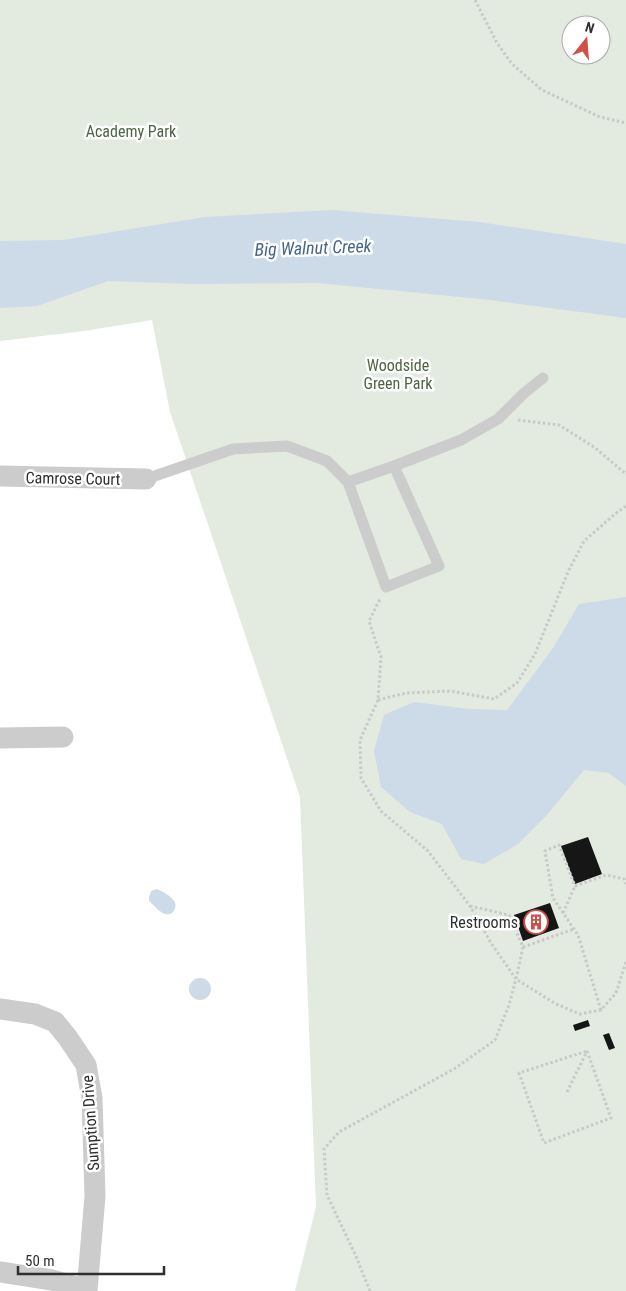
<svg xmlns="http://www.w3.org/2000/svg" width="626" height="1291" font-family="'Roboto Condensed',sans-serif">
	<rect width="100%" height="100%" fill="#fff"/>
	<path fill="#e3eadf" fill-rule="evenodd" d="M0 0H626V1291H295L316 1207 300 797 170 412 152 320 84 331 0 341ZM571 25H601V55H571Z"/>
	<path fill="#cddae8" d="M331 210 479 222 626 244V318L490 300 318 283 193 284 108 281 37 306 0 308V241L63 240 205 217Z
		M626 597V786L609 773 584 770 546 816 518 844 484 864 461 859 442 824 410 812 381 787 374 751 384 715 414 702 469 709 507 710 553 648 579 604Z
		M157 889C162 891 171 896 174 901 178 907 173 916 165 914 160 913 154 905 149 901V897L151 891Z
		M189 989a11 11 0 1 1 22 0a11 11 0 1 1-22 0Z"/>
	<path fill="#161616" d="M588 837 602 874 575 884 561 846Z
		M550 903 559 928 523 941 514 915Z
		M588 1020 590 1026 575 1031 573 1025Z
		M609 1033 615 1048 609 1050 603 1035Z"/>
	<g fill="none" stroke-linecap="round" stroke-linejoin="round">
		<path stroke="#c9c9c9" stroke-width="3" stroke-dasharray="2.5 2.5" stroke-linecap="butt" d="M475 0 497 43 512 64 542 90 600 117 626 123
			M518 420 559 425 594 447 626 474
			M378 700 406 693 450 691 494 699 517 683 535 654 568 572 584 541 615 514 626 506
			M470 906 509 915 523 947 516 979 556 1004 580 1014 601 1010 616 993 626 962
			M563 913 575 886
			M523 947 574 929
			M601 1010 578 935 553 898 545 851 559 845 575 886 606 875 624 879 626 884
			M587 1051 611 1118 544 1143 519 1073Z
			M567 1092 587 1051
			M370 1291 355 1254 327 1195 324 1149 339 1132 454 1069 495 1040 509 1005 516 979 491 943 470 906 428 851 381 811 361 778 360 740 378 700 381 657 369 621 380 599"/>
		<path stroke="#ccc" stroke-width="11" d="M146 479 233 449 287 446 327 461 348 482 394 466 461 440 498 419 523 394 543 378
			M348 482 386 587 439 566 394 466"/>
		<path stroke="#ccc" stroke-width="21" d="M0 476 146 479
			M0 738 63 737
			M0 1009 35 1014 55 1022 68 1038 86 1065 92 1098 95 1196 87 1291
			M0 1272 52 1280 87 1290"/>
	</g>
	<defs>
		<g id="building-ring" transform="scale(1.25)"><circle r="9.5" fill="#fff" stroke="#cf5048" stroke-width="1.5"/><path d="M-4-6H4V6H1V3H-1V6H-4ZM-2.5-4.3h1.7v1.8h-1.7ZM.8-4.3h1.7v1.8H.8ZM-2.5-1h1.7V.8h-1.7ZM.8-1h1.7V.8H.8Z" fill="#cf5048"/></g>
	</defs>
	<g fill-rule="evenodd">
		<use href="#building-ring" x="536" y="922"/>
	</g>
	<g text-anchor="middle" stroke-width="5" stroke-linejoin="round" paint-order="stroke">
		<g font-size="16" fill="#4e6542" stroke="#fff">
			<text x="131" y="137">Academy Park</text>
			<text x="398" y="371">Woodside<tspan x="398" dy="18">Green Park</tspan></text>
		</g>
		<g font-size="16" fill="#2f2f2f" stroke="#fff">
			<text transform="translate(73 478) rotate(1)" y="6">Camrose Court</text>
			<text transform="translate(90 1123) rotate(-94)" y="6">Sumption Drive</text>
		</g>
		<g font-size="16" fill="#2f2f2f" stroke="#fff" text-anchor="end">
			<text x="518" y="928">Restrooms</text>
		</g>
		<g font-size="18" font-style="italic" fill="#476687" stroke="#fff">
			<text transform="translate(313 248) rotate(-2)" y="6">Big Walnut Creek</text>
		</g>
	</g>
	<g transform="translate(586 40) rotate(17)"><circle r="24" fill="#ffffff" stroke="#acacac"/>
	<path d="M0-4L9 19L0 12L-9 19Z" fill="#cf5048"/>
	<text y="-8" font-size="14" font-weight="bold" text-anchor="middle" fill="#2f2f2f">N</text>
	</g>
	<path d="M18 1266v8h146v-8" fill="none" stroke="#2f2f2f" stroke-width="2.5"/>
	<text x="25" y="1266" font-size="15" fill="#2f2f2f" stroke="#ffffff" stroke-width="4" paint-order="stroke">50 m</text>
</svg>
